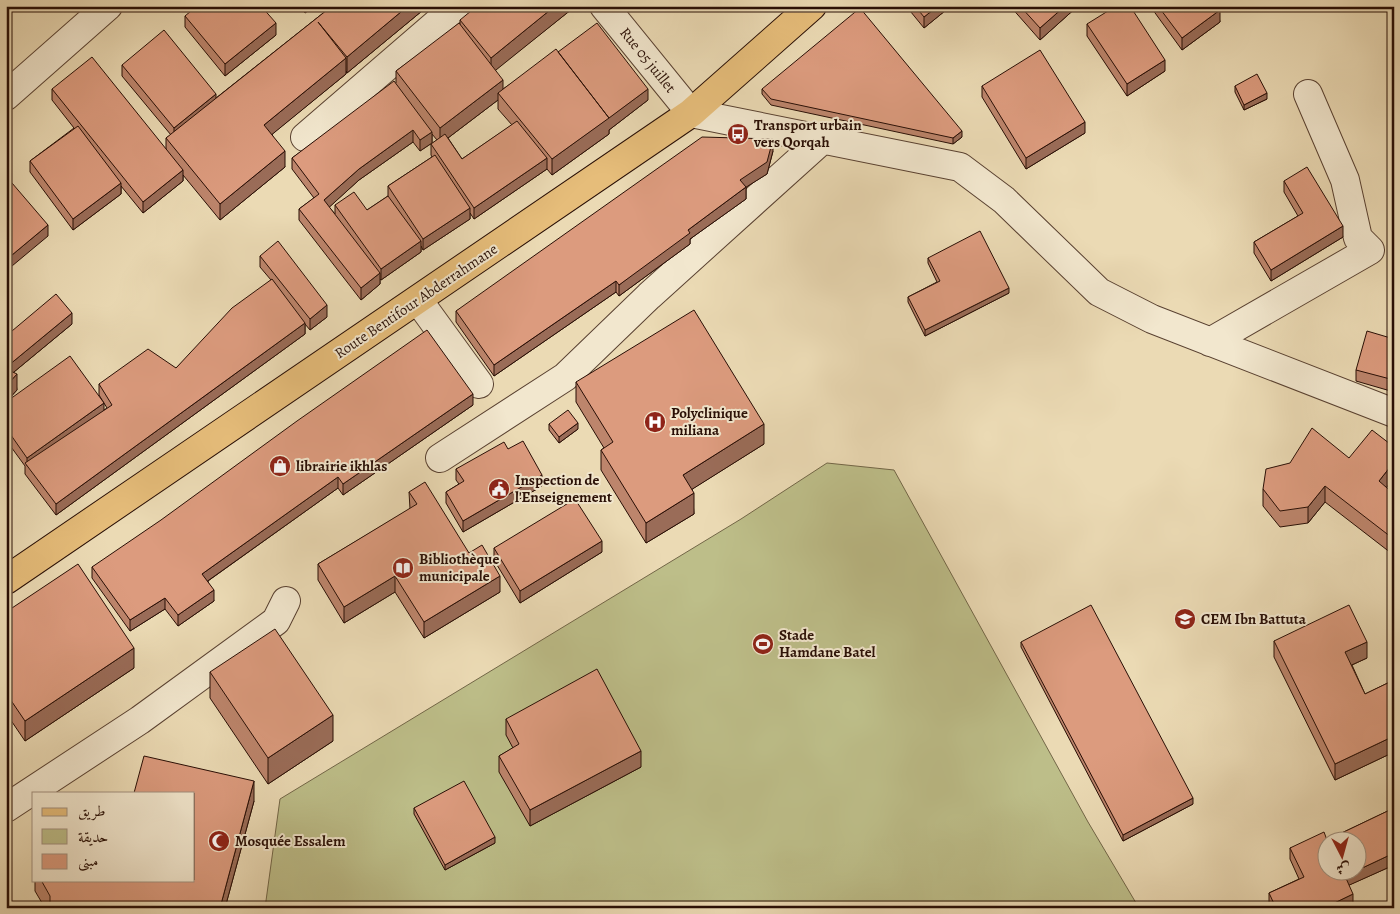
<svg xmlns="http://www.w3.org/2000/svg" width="1400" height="914" font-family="Alegreya,Amiri,serif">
	<rect width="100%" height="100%" fill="#ebdab4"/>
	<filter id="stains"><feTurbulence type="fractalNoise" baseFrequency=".004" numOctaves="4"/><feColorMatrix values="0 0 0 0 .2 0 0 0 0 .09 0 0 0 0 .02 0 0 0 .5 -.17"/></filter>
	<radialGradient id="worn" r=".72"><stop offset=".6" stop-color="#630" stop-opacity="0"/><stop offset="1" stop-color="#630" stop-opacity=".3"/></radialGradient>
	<path fill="#bdbe89" stroke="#726647" d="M827 463 894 470 1088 822 1139 908H265L280 799 741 519Z"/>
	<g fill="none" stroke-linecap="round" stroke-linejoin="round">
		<g stroke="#594131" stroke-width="30">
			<path id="minor" d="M604 6 691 113 960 167 1004 200 1099 292 1152 319 1394 413
				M6 96 108 6
				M305 137 457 6
				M418 300 479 384
				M1210 342 1370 250 1358 238 1345 180 1308 94
				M440 458 565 377 649 296 824 138
				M6 808 140 720 276 621 286 601"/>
		</g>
		<g stroke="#280e05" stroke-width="30">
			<path id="major" d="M6 580 691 113 812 6"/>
		</g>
		<use href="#minor" stroke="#f2e7ce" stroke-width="28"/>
		<use href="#major" stroke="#e6bd7a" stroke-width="28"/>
	</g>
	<path fill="#bd856c" stroke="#280e05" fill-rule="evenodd" d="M299 6H314L305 13Z
		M332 6H428L347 73 346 71V74L272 134 285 167 220 220 183 175V181L143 213 121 186V194L73 230 30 172V161L74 128 52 100V89L166 149V138L171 135 122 76V65L216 98Z
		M572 6V9L495 70 503 89 558 52 648 100 609 130V134L552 175 547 169 474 219 470 213V219L423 250 421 246V252L381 280 380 279V284L361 300 299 220V209L314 198 292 169V158L396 83V71L460 25V20ZM498 100V109L512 125 462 159 448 138ZM432 134 437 140 431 144V155L432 157 388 186V196L367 210 335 205V214L329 207 359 180 413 142 420 151 432 143Z
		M906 6H951L924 28Z
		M1010 6H1078L1040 40Z
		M1150 6H1217L1220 22 1182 50Z
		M185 16 276 35 225 76 185 27Z
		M1087 24 1165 71 1127 96 1087 36Z
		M982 86 1085 133 1026 169 982 97Z
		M1235 86 1267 99 1244 110 1235 92Z
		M762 89 962 137 953 144 771 105 762 94Z
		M773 151 767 174 746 187V199L690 239V244L619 296 616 292 494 376 456 322V311Z
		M1284 181 1343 237 1271 281 1254 253V242L1298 216 1284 192Z
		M260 256 327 317 310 330 305 324V334L56 515 25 474V466L6 440V336L72 324 14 372 17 390 7 401 104 410 107 408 99 395V384L176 368 271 280 260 267Z
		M928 258 1009 293 925 336 908 302V297L937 282 928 263Z
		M1394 339V392L1356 381V370Z
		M576 382 764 444 692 489 694 514 646 543 601 470V450L604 448 576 402Z
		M473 405 343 495 338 488 208 581 214 601 178 626 165 609 130 631 92 578V567Z
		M549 424 578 429 559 443 549 430Z
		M1394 447V478L1386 487 1394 494 1391 553 1325 502 1308 523 1280 527 1263 506V489L1349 458Z
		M508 449 542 486 463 532 446 503V492L459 484 456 480V469Z
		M409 492 469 553 500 592 424 638 395 592 344 623 318 580V564L410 509Z
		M494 548 602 552 520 603 494 560Z
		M6 612 134 668 25 741 8 716 6 717Z
		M1274 641 1367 658 1352 665 1365 694 1394 680V752L1335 780 1274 657Z
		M1021 642 1193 804 1123 841 1021 647Z
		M210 672 333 741 268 784 210 698Z
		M506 719 641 767 530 826 499 772V756L513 748 506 735Z
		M254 801 225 908H45L35 891V880H194Z
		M414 808 495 843 445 870 414 814Z
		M1394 808V865L1349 885 1353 905 1348 908H1271L1269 904V893L1299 879 1290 859V848L1327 840Z"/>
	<path fill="#9a6c58" stroke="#280e05" d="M305 6H314L305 13Z
		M408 6H428L347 73V57Z
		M555 6H572V9L491 74V58Z
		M938 6H951L924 28V17Z
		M1065 6H1078L1040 40V28Z
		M1220 10V22L1182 50V38Z
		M276 23V35L225 76V64Z
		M346 58V74L264 141V125Z
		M1165 60V71L1127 96V84Z
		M503 80V97L498 93V100L440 144V128Z
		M648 89V100L609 130V134L552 175V159Z
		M1267 93V99L1244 110V105Z
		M216 94V105L174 139V128Z
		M1085 122V133L1026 169V158Z
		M413 130V142L359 180 324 212V200L359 169Z
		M962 131V137L953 144V138Z
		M432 132V143L420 151V140Z
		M773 139V151L767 174 740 191V180Z
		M285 151V167L220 220V204Z
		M547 158V169L474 219V208Z
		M183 170V181L143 213V202Z
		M121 183V194L73 230V219Z
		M746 187V199L690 239V244L619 296V285L688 230Z
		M470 208V219L423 250V239Z
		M48 225V236L6 271V260Z
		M1343 226V237L1271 281V270Z
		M421 241V252L381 280V269Z
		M380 273V284L361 300V288Z
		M616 281V292L494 376V365Z
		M1009 288V293L925 336V330Z
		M327 305V317L310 330V319Z
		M72 313V324L9 376V365Z
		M305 323V334L56 515V504Z
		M17 374V390L6 402V386Z
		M473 394V405L343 495V484Z
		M104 403V415L27 466V458Z
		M578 423V429L559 443V437Z
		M764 424V444L683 495V475Z
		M1394 462V478L1379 497V481Z
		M542 475V486L463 532V521Z
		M338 477V488L202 585V574Z
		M1325 486V502L1308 523V507Z
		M694 493V514L646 543V523Z
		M1394 533V549L1391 553V537Z
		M602 541V552L520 603V591Z
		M395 576V592L344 623V607Z
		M500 576V592L424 638V622Z
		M214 590V601L178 626V615Z
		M165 598V609L130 631V620Z
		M1367 642V658L1345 668V652Z
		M134 648V668L25 741V721Z
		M8 696V716L6 717V697Z
		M333 715V741L268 784V758Z
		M1394 736V752L1335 780V764Z
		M641 751V767L530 826V810Z
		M254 781V801L225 908H220Z
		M1193 798V804L1123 841V835Z
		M495 837V843L445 870V865Z
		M1394 853V865L1345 887V876L1355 872H1358V870Z
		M1353 894V905L1348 908H1324Z"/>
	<path fill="#dc9b7e" stroke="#280e05" d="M197 6H261L276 23 225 64 185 16Z
		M332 6H408L347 57 318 22 346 58 264 125 285 151 220 204 166 138Z
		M477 6H555L491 58 460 20Z
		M915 6H938L924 17Z
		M1020 6H1065L1040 28Z
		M1116 6H1130L1165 60 1127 84 1087 24Z
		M1158 6H1217L1220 10 1182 38Z
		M860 8 962 131 953 138 771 99 762 89Z
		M459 23 503 80 440 128 396 71Z
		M597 23 648 89 609 118 558 52Z
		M164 30 216 94 174 128 122 65Z
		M556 49 609 118 552 159 498 93Z
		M1040 50 1085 122 1026 158 982 86Z
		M92 57 183 170 143 202 52 89Z
		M1257 74 1267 93 1244 105 1235 86Z
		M394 81 432 132 420 140 413 130 359 169 324 200 380 273 361 288 299 209 319 194 292 158Z
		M517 121 547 158 474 208 431 144 445 134 462 159Z
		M78 126 121 183 73 219 30 161Z
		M702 137 773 139 767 162 740 180 746 187 688 230 690 233 619 285 616 281 494 365 456 311Z
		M435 155 470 208 423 239 388 186Z
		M1307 167 1343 226 1271 270 1254 242 1303 213 1284 181Z
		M6 176 48 225 6 260Z
		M354 192 367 210 388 196 421 241 381 269 335 205Z
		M980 231 1009 288 925 330 908 297 940 281 928 258Z
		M278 241 327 305 310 319 260 256Z
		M272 279 305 323 56 504 25 463 112 405 99 384 148 349 176 368 232 308Z
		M56 294 72 313 9 365 6 362V336Z
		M694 310 764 424 683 475 694 493 646 523 601 450 613 442 576 382Z
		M427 330 473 394 343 484 338 477 202 574 214 590 178 615 165 598 130 620 92 567 161 520 297 421Z
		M1367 331 1394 339V380L1356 370Z
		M70 356 104 403 27 458 6 428V402Z
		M6 369 17 374 6 386Z
		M568 410 578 423 559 437 549 424Z
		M1312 428 1349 458 1372 430 1394 447V462L1379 481 1394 494V533L1391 537 1325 486 1308 507 1280 511 1263 489 1266 469 1290 463Z
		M523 441 542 475 463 521 446 492 464 481 456 469 504 442 508 449Z
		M425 482 469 553 482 545 500 576 424 622 395 576 344 607 318 564 417 504 409 492Z
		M575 499 602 541 520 591 494 548Z
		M78 564 134 648 25 721 8 696 6 697V612Z
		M1091 605 1193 798 1123 835 1021 642Z
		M1349 605 1367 642 1345 652 1365 694 1394 680V736L1335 764 1274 641Z
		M275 629 333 715 268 758 210 672Z
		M597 669 641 751 530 810 499 756 519 744 506 719Z
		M144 756 254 781 220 908H50V896L41 880H194V793H134Z
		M464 781 495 837 445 865 414 808Z
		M1394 808V853L1358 870V842H1328V872H1355L1345 876 1353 894 1324 908H1276L1269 893 1304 877 1290 848 1324 832 1327 840Z"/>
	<defs>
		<g id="bus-disc" transform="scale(1.125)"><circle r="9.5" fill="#8f2418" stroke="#f2e7ce"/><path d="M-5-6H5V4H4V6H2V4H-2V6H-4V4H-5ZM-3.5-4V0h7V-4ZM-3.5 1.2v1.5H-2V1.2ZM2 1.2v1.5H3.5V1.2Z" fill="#fff"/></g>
		<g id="hospital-disc" transform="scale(1.125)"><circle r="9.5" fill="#8f2418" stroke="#f2e7ce"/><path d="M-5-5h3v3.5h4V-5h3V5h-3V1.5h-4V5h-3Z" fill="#fff"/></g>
		<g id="shop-disc" transform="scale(1.125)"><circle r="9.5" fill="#8f2418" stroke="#f2e7ce"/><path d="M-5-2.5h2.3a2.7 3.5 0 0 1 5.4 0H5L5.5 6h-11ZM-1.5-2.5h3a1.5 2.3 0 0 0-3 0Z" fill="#fff"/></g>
		<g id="civic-disc" transform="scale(1.125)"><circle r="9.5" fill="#8f2418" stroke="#f2e7ce"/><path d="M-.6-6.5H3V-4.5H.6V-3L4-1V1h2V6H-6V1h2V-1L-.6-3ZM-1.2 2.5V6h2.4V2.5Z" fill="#fff"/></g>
		<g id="library-disc" transform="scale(1.125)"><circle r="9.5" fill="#8f2418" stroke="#f2e7ce"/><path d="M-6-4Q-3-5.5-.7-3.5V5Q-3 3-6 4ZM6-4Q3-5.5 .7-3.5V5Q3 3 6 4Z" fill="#fff"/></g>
		<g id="school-disc" transform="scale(1.125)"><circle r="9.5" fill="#8f2418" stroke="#f2e7ce"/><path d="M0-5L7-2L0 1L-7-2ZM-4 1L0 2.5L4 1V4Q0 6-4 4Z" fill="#fff"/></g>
		<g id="stadium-disc" transform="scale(1.125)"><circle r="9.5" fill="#8f2418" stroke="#f2e7ce"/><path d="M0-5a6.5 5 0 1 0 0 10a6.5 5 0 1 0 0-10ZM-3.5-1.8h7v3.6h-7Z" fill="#fff"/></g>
		<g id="mosque-disc" transform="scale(1.125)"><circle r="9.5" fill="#8f2418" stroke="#f2e7ce"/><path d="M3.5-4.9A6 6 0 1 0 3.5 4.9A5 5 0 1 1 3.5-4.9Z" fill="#fff"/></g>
	</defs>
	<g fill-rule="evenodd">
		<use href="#bus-disc" x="738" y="134"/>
		<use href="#hospital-disc" x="655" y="422"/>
		<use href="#shop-disc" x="280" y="466"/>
		<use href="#civic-disc" x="499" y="489"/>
		<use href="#library-disc" x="403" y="568"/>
		<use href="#school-disc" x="1185" y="619"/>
		<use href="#stadium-disc" x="763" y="644"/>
		<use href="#mosque-disc" x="219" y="841"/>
	</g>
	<g text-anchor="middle" stroke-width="4" stroke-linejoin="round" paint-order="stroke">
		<g font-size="15" fill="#280e05" stroke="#f2e7ce">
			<text transform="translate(648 60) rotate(51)" y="5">Rue 05 juillet</text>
			<text transform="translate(416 301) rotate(-34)" y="5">Route Bentifour Abderrahmane</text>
		</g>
		<g font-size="15" font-weight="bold" fill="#280e05" stroke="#f2e7ce" text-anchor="start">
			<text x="754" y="130">Transport urbain<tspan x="754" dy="17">vers Qorqah</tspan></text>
			<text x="671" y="418">Polyclinique<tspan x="671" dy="17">miliana</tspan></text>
			<text x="296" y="471">librairie ikhlas</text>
			<text x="515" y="485">Inspection de<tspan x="515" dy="17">l'Enseignement</tspan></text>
			<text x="419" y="564">Bibliothèque<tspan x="419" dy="17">municipale</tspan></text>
			<text x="1201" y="624">CEM Ibn Battuta</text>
			<text x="779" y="640">Stade<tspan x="779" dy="17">Hamdane Batel</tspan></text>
			<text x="235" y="846">Mosquée Essalem</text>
		</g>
	</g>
	<rect width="1400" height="914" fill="none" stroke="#ebdab4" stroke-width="25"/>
	<rect x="8" y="8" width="1385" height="899" fill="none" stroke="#280e05" stroke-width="2.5"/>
	<rect x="12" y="12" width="1375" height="889" fill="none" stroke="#280e05"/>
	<rect x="32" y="792" width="162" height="90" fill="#f2e7ce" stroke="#a1907e"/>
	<rect x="42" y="808" width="25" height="8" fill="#e6bd7a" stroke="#a1907e"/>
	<text x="78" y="816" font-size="15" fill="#280e05">طريق</text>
	<rect x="42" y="829" width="25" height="15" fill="#bdbe89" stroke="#a1907e"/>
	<text x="78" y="842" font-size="15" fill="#280e05">حديقة</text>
	<rect x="42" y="854" width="25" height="15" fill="#dc9b7e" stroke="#a1907e"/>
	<text x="78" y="866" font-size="15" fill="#280e05">مبنى</text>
	<g transform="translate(1342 856) rotate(174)"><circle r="24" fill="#f2e7ce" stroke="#a1907e"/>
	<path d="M0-4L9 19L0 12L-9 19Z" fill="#8f2418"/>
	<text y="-8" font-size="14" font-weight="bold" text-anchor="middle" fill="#280e05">ش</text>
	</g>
	<rect width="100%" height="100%" filter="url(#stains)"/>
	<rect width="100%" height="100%" fill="url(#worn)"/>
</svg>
